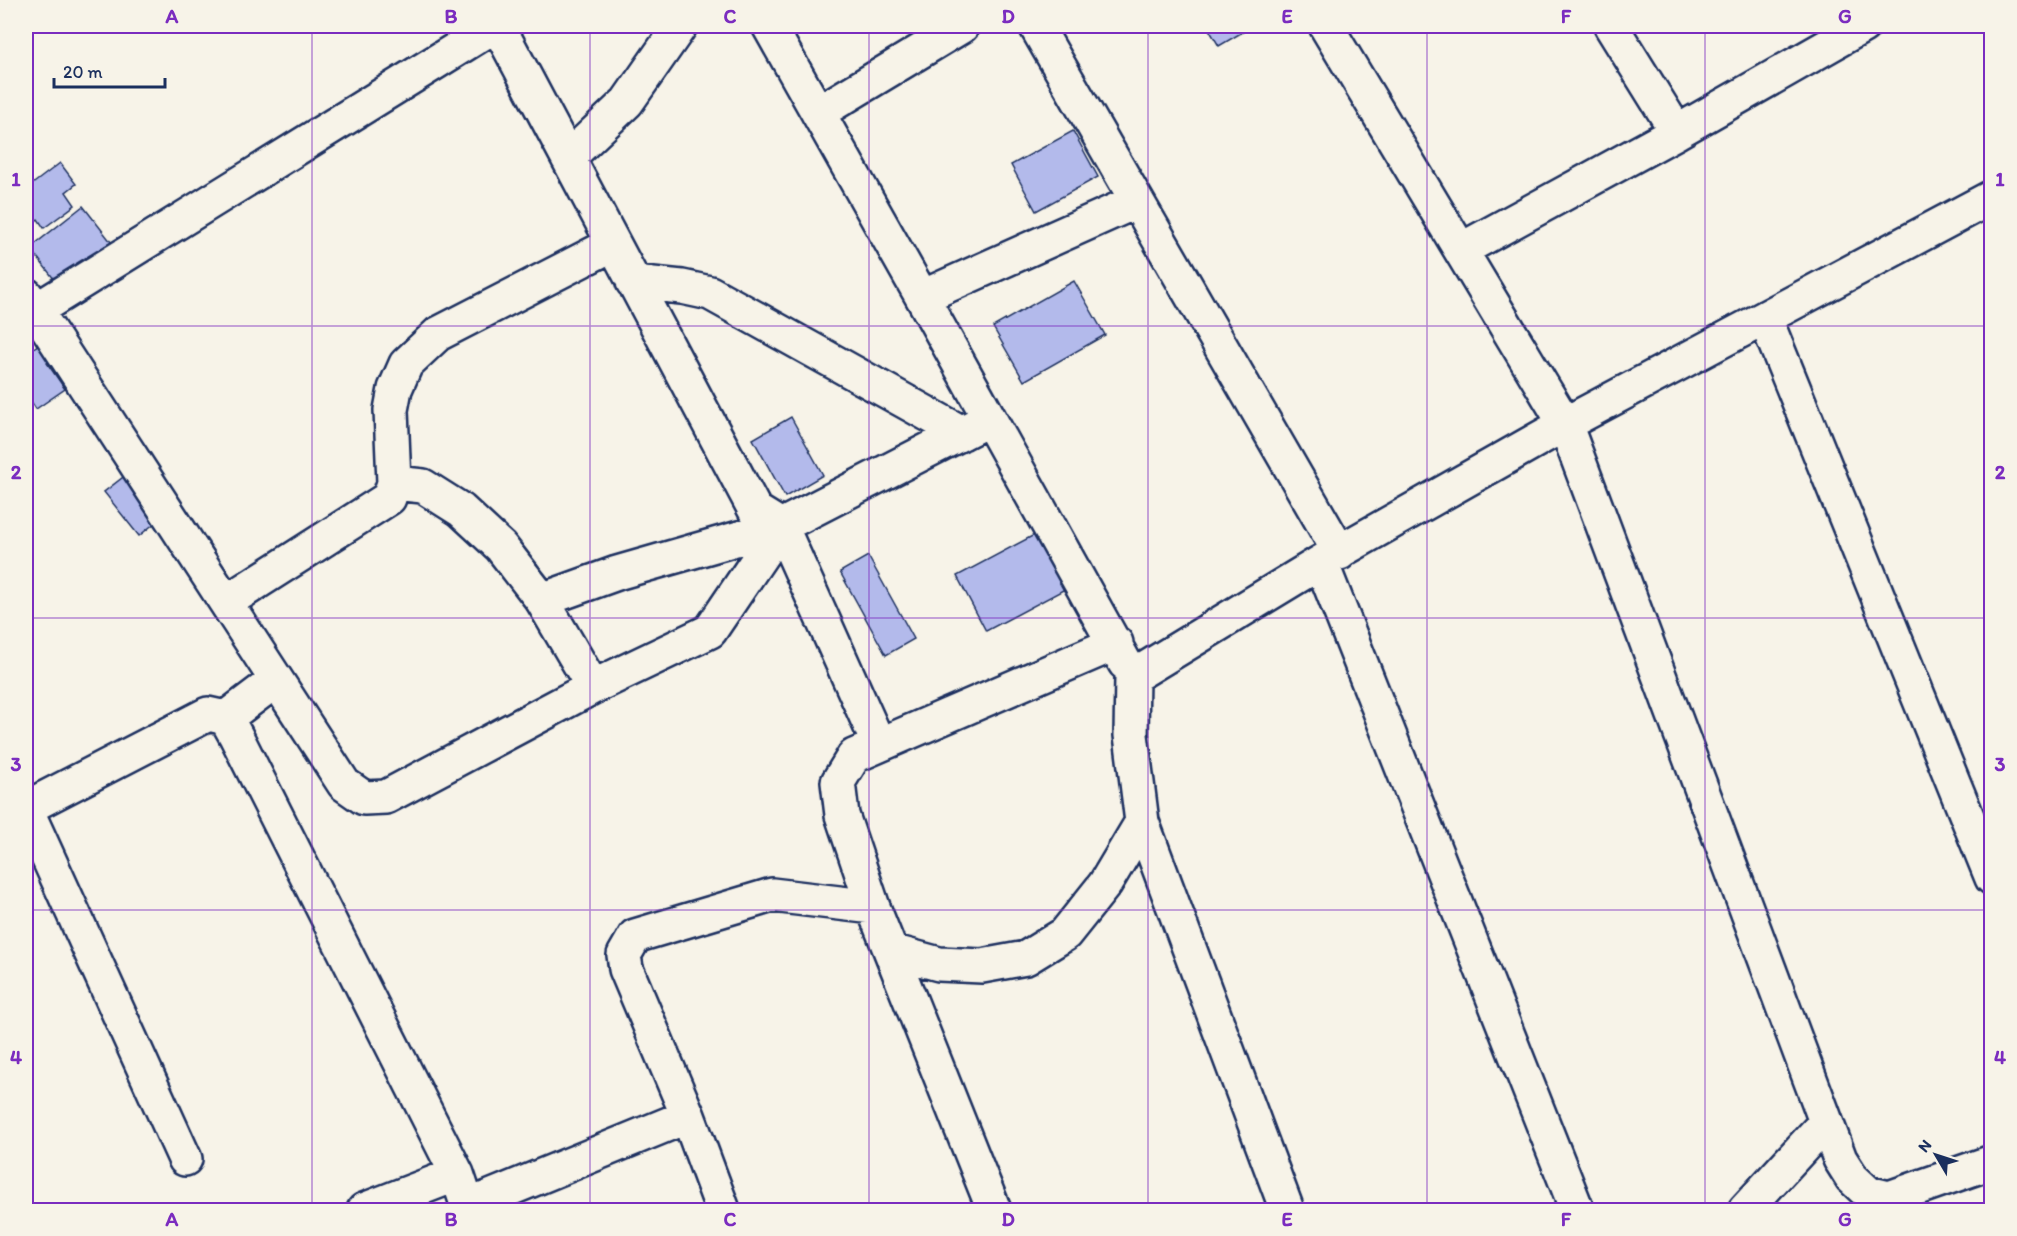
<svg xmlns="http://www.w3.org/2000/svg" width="2017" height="1236" font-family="Itim,sans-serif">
	<rect width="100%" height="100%" fill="#f7f3e8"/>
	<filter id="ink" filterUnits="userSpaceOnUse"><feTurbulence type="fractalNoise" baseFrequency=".0167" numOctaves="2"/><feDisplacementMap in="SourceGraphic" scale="12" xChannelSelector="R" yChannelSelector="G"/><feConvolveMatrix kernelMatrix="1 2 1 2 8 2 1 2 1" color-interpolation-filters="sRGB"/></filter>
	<g filter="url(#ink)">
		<path fill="#b3baeb" stroke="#1b2f5e" stroke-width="1.5" d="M1207 26H1253L1219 46Z
			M1073 131 1098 177 1036 211 1011 165Z
			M60 163 76 184 66 192 75 205 44 228 38 219 26 229V189Z
			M83 206 115 247 61 288 30 248Z
			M1074 281 1105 335 1024 381 993 327Z
			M41 343 52 360 47 363 65 389 36 409 26 394V353Z
			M791 417 823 475 785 497 753 439Z
			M131 471 166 514 139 536 104 492Z
			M1038 533 1067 588 986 631 957 576Z
			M868 556 914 639 886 655 840 572Z"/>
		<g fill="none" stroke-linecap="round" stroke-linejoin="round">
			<g stroke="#1b2f5e" stroke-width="38">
				<path id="street" d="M498 26 755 510 781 526 989 419
					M769 26 922 297 1125 663
					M1036 26 1340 553
					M1326 26 1565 424 1840 1159 1852 1178 1868 1193 1889 1198 1992 1162
					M1611 26 1677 132 1863 26
					M818 113 962 26
					M568 158 627 102 680 26
					M1461 250 1677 132
					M633 282 682 287 710 293 962 433
					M26 295 344 784 364 798 386 797 593 687 710 631 781 526
					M922 297 1137 201
					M26 314 36 310 494 26
					M1765 318 1992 878
					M394 483 423 486 461 510 501 547 542 600 593 687
					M781 526 879 745
					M1321 562 1577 1210
					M542 600 617 573 781 526
					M226 602 389 498 394 483 391 410 395 389 406 364 438 334 613 244
					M226 718 276 680
					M26 808 208 714 226 718 236 736 457 1174 469 1210
					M26 809 185 1159
					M891 951 939 964 982 966 1026 958 1065 934 1105 884 1142 822
					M468 1206 688 1116
					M364 1210 457 1174
					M723 1210 688 1116 626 969 624 955 635 936 772 895 873 907
					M994 1210 873 907 842 815 838 782 854 756 1116 643
					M1287 1210 1142 822 1131 735 1132 677 1321 562 1565 424 1992 197
					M1745 1210 1826 1122"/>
			</g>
			<use href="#street" stroke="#f7f3e8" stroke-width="33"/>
		</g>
	</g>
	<path fill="none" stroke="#7b2cbf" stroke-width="1.5" stroke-opacity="0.55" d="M312 26V1210M590 26V1210M869 26V1210M1148 26V1210M1427 26V1210M1705 26V1210M26 326H1992M26 618H1992M26 910H1992"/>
	<rect width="2017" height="1236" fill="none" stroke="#f7f3e8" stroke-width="66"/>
	<g transform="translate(1936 1155) rotate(309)" stroke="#f7f3e8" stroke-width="4.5" paint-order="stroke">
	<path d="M0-4.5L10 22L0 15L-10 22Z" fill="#1b2f5e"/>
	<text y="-9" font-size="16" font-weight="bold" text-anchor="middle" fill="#1b2f5e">N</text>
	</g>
	<path d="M54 78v9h111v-9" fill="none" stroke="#1b2f5e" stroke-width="3"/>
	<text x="63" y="78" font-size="18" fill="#1b2f5e" stroke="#f7f3e8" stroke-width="4.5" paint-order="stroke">20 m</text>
	<rect x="33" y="33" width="1951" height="1170" fill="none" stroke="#7b2cbf" stroke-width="2"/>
	<g font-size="20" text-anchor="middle" font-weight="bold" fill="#7b2cbf">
		<text x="172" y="23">A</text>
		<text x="451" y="23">B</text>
		<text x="730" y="23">C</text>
		<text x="1008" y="23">D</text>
		<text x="1287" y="23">E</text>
		<text x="1566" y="23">F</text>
		<text x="1845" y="23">G</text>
		<text x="16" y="186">1</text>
		<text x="2000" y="186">1</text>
		<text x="16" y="479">2</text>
		<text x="2000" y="479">2</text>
		<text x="16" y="771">3</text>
		<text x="2000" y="771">3</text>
		<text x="16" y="1064">4</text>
		<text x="2000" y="1064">4</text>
		<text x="172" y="1226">A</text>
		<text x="451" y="1226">B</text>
		<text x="730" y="1226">C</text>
		<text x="1008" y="1226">D</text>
		<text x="1287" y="1226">E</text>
		<text x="1566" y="1226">F</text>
		<text x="1845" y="1226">G</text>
	</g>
</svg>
